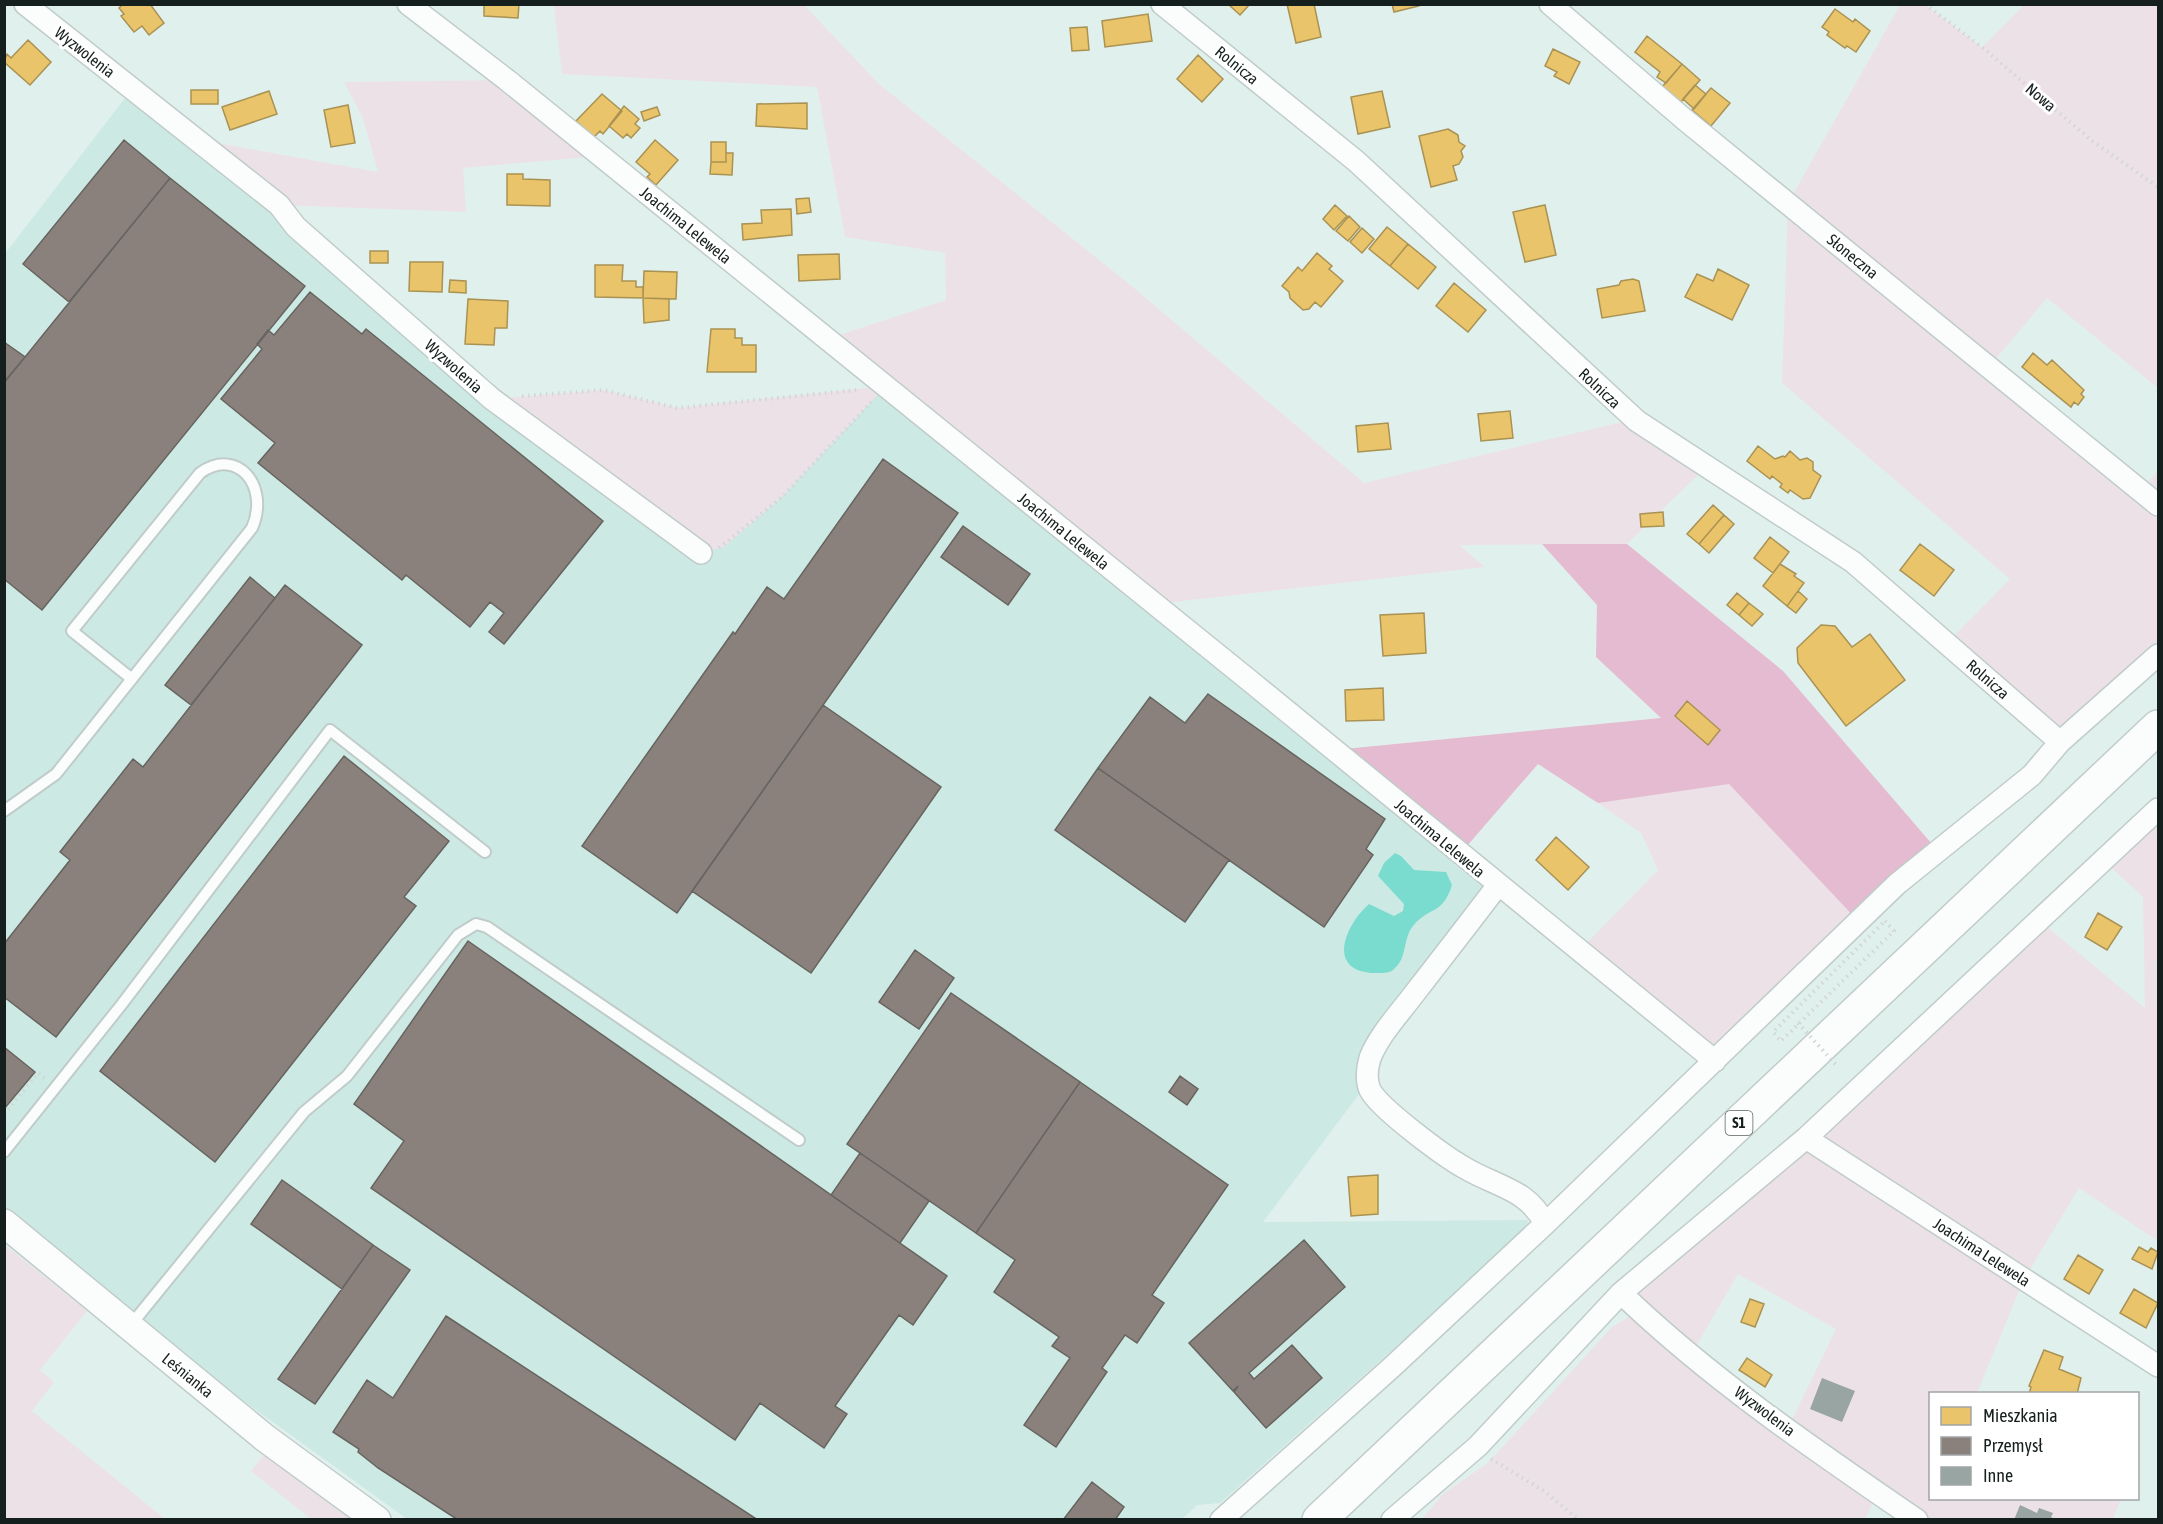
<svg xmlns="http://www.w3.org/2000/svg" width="2163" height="1524" font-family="'Asap Condensed',sans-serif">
	<rect width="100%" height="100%" fill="#e0f0ed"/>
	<path fill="#cde9e3" d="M132 89 492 399 701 553 885 386 1498 885 1389 1028 1372 1077 1263 1222 1528 1220 1527 1230 1220 1503 1197 1505 1182 1519H407L159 1340 5 1207 4 255Z"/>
	<path fill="#ede1e8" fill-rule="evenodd" d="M554 5H804L879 84 1128 283 1364 483 1627 421 1706 467 1627 544 1459 545 1485 567 1155 604 886 386 782 497 724 547 701 553 492 399 603 390 678 408 885 386 827 339 946 300 945 253 845 237 817 87 562 74Z
		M1900 5H1925L1982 47 2024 5H2158V388L2047 298 1989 367 2141 490 2158 470V655L2060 742 1947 643 2010 579 1782 383 1788 203Z
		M507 80 601 156 463 168 466 212 279 205 195 139 378 172 363 118 344 82Z
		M1729 783 1851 914 1718 1045 1708 1043 1586 944 1658 870 1641 833 1598 803Z
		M2158 813V1241L2079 1188 2024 1279 1977 1393 1930 1394V1498L2121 1499 2113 1519H1918L1878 1492 1865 1519 1421 1520 1444 1493 1488 1463 1612 1327 1632 1315 1621 1293 2040 921 2145 1008 2143 897 2104 861ZM1738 1274 1836 1329 1788 1428 1691 1355Z
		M5 1245 87 1311 40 1370 54 1382 32 1411 165 1519H5Z
		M264 1455 350 1519H311L251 1471Z"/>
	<path fill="#e4bbd0" d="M1542 544H1627L1783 671 1938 851 1858 921 1729 784 1598 803 1538 764 1460 854 1334 750 1661 718 1596 657 1597 605Z"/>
	<path fill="#7adcce" d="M1395 853 1401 856 1414 870 1446 872 1452 885C1443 915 1428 907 1413 926 1403 938 1407 958 1395 968 1391 973 1384 973 1378 973 1326 974 1343 927 1369 904L1394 916 1403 911 1404 904 1378 876 1384 863Z"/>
	<path fill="#e9c46a" stroke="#a99253" stroke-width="1.5" d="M123 4H150L164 23 149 35 142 26 134 32 121 16 124 14 119 8Z
		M484 4H519L518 18 484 16Z
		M1228 4H1250L1240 15Z
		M1287 4H1314L1321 37 1296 43Z
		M1392 4H1419V6L1394 12Z
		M1835 9 1853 22 1855 19 1870 31 1856 52 1847 46 1845 48 1827 35 1829 32 1822 27Z
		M1148 14 1152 41 1105 47 1102 21Z
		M1087 27 1089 50 1072 51 1070 28Z
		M1647 36 1682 64 1666 83 1657 77 1660 72 1635 52Z
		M28 40 51 62 30 85 4 62 7 54 11 58Z
		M1553 49 1580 62 1569 84 1554 76 1557 72 1545 66Z
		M1198 55 1223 79 1202 102 1177 79Z
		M1682 64 1700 80 1681 102 1662 87Z
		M1695 85 1706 94 1694 109 1683 99Z
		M1711 88 1730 103 1711 126 1692 110Z
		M191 90H218V104H191Z
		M269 91 277 114 230 130 222 107Z
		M1382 91 1390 127 1358 134 1351 97Z
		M602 94 622 111 603 134 600 131 594 137 576 121Z
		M807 103V129L756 126 757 104Z
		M348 105 355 143 331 147 324 110Z
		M624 106 639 119 635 124 640 128 631 138 627 134 623 138 609 126Z
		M657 107 660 115 644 121 641 112Z
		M1448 129 1458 135 1459 142 1465 146 1461 151 1463 157 1459 164 1453 166 1457 180 1431 187 1419 136Z
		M655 140 678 160 656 185 647 177 650 174 636 162Z
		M711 142H726V162H711Z
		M726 153H733L732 175 710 174 711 162H726Z
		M507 174H523V179L550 180V206L507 205Z
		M809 198 811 212 797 214 796 199Z
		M1335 205 1347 216 1334 230 1323 219Z
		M1545 205 1556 255 1525 262 1513 212Z
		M791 209 792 235 743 240 742 224 762 223 761 210Z
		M1349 216 1360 227 1348 241 1336 231Z
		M1387 227 1408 244 1390 266 1369 249Z
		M1362 228 1374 239 1362 253 1350 242Z
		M1408 244 1436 267 1418 289 1390 266Z
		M370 251H388V263H370Z
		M1317 253 1332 266 1329 269 1343 281 1321 307 1315 302 1309 309 1303 310 1290 298 1289 292 1282 286 1298 267 1302 271Z
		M839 254 840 279 799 281 798 255Z
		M410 262H443L442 292 409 291Z
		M595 265H623L622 281H636V287H643V298L595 297Z
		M1718 269 1749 285 1732 320 1685 297 1697 274 1713 281Z
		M644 271 677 272 676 299 643 298Z
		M1633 279 1639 281 1645 311 1602 318 1597 289 1619 285 1621 281Z
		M450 280 466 281V293L449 292Z
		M1454 283 1486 310 1468 332 1436 306Z
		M643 298 669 299V320L644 323Z
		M468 299 508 301 507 328H495L494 345 465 344Z
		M711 329H735V338H742V345H756V372H707Z
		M2033 353 2047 365 2052 360 2084 390 2081 394 2084 397 2078 405 2074 402 2071 407 2022 367Z
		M1510 411 1513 438 1481 441 1478 414Z
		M1388 423 1391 449 1358 452 1356 426Z
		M1758 446 1775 459 1783 456 1785 457 1790 451 1800 460 1807 458 1813 462V470L1821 476 1810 498 1803 499 1790 490 1788 493 1780 487 1782 484 1772 476 1770 479 1747 461Z
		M1713 505 1724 515 1699 544 1687 534Z
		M1663 512 1664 526 1641 527 1640 514Z
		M1724 515 1734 524 1709 553 1699 544Z
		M1770 537 1789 552 1773 573 1754 558Z
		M1920 544 1954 570 1934 596 1900 570Z
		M1780 564 1796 574 1794 576 1804 583 1787 606 1763 586Z
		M1798 591 1807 599 1796 613 1787 606Z
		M1737 593 1749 603 1739 615 1727 605Z
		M1749 603 1763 614 1752 626 1739 615Z
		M1424 613 1426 653 1383 656 1380 615Z
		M1821 625 1835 626 1852 647 1870 634 1905 680 1846 726 1798 663 1797 648Z
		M1383 688 1384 720 1346 721 1345 690Z
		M1687 701 1720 730 1708 745 1675 716Z
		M1556 837 1589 867 1568 890 1536 860Z
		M2098 913 2122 927 2107 950 2085 937Z
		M1378 1175V1214L1351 1216 1348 1177Z
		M2139 1247 2148 1252 2151 1248 2158 1252 2152 1269 2132 1259Z
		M2078 1255 2103 1270 2089 1294 2064 1279Z
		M2134 1289 2158 1303 2146 1328 2120 1313Z
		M1750 1299 1764 1304 1755 1327 1741 1322Z
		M2044 1350 2063 1357 2059 1369 2081 1378 2077 1394H2029L2031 1387 2029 1386Z
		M1747 1358 1772 1375 1765 1387 1739 1370Z"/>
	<path fill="#8a817c" stroke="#676460" stroke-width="1.5" d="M124 140 170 178 69 302 23 264Z
		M170 178 305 286 42 610 4 579V383Z
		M310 292 362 334 366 329 603 521 504 644 489 632 504 613 490 602 470 627 406 575 402 580 258 463 275 443 221 399 262 349 257 344 268 330 274 335Z
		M4 342 25 357 4 382Z
		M883 459 958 513 677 913 582 846 733 632 735 634 767 587 784 599Z
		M963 526 1030 574 1008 605 941 557Z
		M250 577 275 598 191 705 165 685Z
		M285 585 362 645 56 1037 4 997V944L70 860 60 852 133 759 143 767Z
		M1208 694 1385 819 1366 849 1373 855 1324 927 1098 768 1150 697 1185 723Z
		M823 705 941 787 811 973 692 891Z
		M344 756 449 841 404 897 416 906 215 1162 100 1071Z
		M1098 768 1229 860 1185 922 1055 830Z
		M468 941 947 1276 913 1325 899 1315 835 1406 847 1414 824 1448 760 1403 735 1440 371 1188 404 1141 354 1104Z
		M915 950 954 978 919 1029 879 1002Z
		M951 993 1080 1082 976 1233 847 1144Z
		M4 1047 35 1072 4 1109Z
		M1180 1076 1198 1089 1187 1105 1169 1092Z
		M1080 1082 1228 1185 1152 1295 1164 1303 1137 1343 1125 1335 1102 1368 1107 1372 1056 1447 1024 1425 1070 1358 1052 1346 1059 1337 994 1292 1015 1260 976 1233Z
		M860 1153 929 1201 900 1243 831 1195Z
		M282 1180 373 1245 342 1289 251 1224Z
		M1304 1240 1345 1287 1249 1373 1254 1379 1292 1345 1322 1378 1266 1428 1234 1392 1238 1386 1233 1391 1189 1343Z
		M373 1245 410 1270 315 1404 278 1379Z
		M446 1316 758 1520H458L378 1468 358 1452 359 1449 333 1432 367 1380 393 1398Z
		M1092 1482 1124 1507 1115 1520H1063Z"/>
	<path fill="#99a5a3" d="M1822 1378 1855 1391 1842 1422 1810 1409Z
		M2020 1505 2037 1513 2039 1508 2053 1513 2051 1517 2056 1520H2014Z"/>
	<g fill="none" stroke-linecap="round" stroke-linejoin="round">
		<g stroke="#c0ccc9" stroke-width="14">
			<path id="service" d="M4 811 56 774 252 528C270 487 238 446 200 473L72 631 132 679
				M4 1152 122 1004 330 730 485 852
				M130 1326 304 1112 347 1076 458 935 476 924 487 927 799 1140"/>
		</g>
		<g stroke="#c0ccc9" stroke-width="24">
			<path id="minor" d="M25 4 279 205 296 227 492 399 701 553
				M408 4 507 80 1250 681 1715 1061
				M1162 4 1356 161 1637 421 1853 562 2060 742
				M1550 4 1684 119 2158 505
				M1498 885C1470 922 1442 958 1414 994 1399 1014 1379 1035 1370 1058 1367 1068 1366 1081 1370 1090 1380 1109 1445 1157 1465 1168 1497 1187 1528 1189 1545 1224
				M1806 1138 2158 1366
				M1621 1293C1709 1378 1816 1451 1917 1520
				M1221 1520 1392 1367 1545 1224 1897 884 2032 775 2060 742 2158 655
				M1392 1520 1478 1446 1621 1293 1806 1138 2158 809"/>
		</g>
		<g stroke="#c0ccc9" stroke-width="30">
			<path id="tertiary" d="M4 1223 265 1438 377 1520"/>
		</g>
		<g stroke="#c0ccc9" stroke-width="36">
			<path id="trunk" d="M1319 1520 2158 727"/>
		</g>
		<path stroke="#d2d6d5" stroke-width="4" stroke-dasharray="1.5 4.5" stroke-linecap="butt" d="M1925 4 1983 48 2091 140 2158 187
			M522 396 603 390 677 408 857 390
			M719 548 782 497 873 400
			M1885 921 1894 931 1781 1041 1773 1032Z
			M4 1114 38 1073 46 1079
			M1491 1459 1544 1491 1579 1520"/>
		<use href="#service" stroke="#fafdfc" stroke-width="10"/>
		<use href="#minor" stroke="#fafdfc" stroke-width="21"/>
		<use href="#tertiary" stroke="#fafdfc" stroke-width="27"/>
		<use href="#trunk" stroke="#fafdfc" stroke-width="33"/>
		<path stroke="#d2d6d5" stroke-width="4" stroke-dasharray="1.5 4.5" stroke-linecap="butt" d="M1798 1023 1838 1067"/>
	</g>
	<g text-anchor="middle" stroke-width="6" stroke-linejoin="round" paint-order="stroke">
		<rect fill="#fff" stroke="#5b6261" stroke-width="1.5" x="1725.5" y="1111" width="27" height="24" rx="4.5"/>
		<g font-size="15" font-weight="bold" fill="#151f1d">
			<text x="1739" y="1128">S1</text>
		</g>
		<g font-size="16" fill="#151f1d" stroke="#fff">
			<text transform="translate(85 52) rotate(38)" y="6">Wyzwolenia</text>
			<text transform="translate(1237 65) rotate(39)" y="6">Rolnicza</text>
			<text transform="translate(2041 97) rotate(40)" y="6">Nowa</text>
			<text transform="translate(686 225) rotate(39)" y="6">Joachima Lelewela</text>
			<text transform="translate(1853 256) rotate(39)" y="6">Słoneczna</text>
			<text transform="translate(454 366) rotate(42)" y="6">Wyzwolenia</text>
			<text transform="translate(1600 388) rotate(43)" y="6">Rolnicza</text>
			<text transform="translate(1064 531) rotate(39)" y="6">Joachima Lelewela</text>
			<text transform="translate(1988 679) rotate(41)" y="6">Rolnicza</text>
			<text transform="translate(1440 838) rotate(40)" y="6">Joachima Lelewela</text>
			<text transform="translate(1982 1252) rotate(33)" y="6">Joachima Lelewela</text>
			<text transform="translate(188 1375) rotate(39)" y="6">Leśnianka</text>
			<text transform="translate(1765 1411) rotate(37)" y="6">Wyzwolenia</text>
		</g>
	</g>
	<rect width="2163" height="1524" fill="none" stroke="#151f1d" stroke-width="12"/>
	<rect x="1929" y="1392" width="210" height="108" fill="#ffffff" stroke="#a1a5a5" stroke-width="1.5"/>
	<rect x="1941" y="1407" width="30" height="18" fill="#e9c46a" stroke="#a1a5a5" stroke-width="1.5"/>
	<text x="1983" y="1422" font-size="18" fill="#151f1d">Mieszkania</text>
	<rect x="1941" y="1437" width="30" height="18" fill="#8a817c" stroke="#a1a5a5" stroke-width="1.5"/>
	<text x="1983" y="1452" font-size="18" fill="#151f1d">Przemysł</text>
	<rect x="1941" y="1467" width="30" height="18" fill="#99a5a3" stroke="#a1a5a5" stroke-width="1.5"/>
	<text x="1983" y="1482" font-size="18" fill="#151f1d">Inne</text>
</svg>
